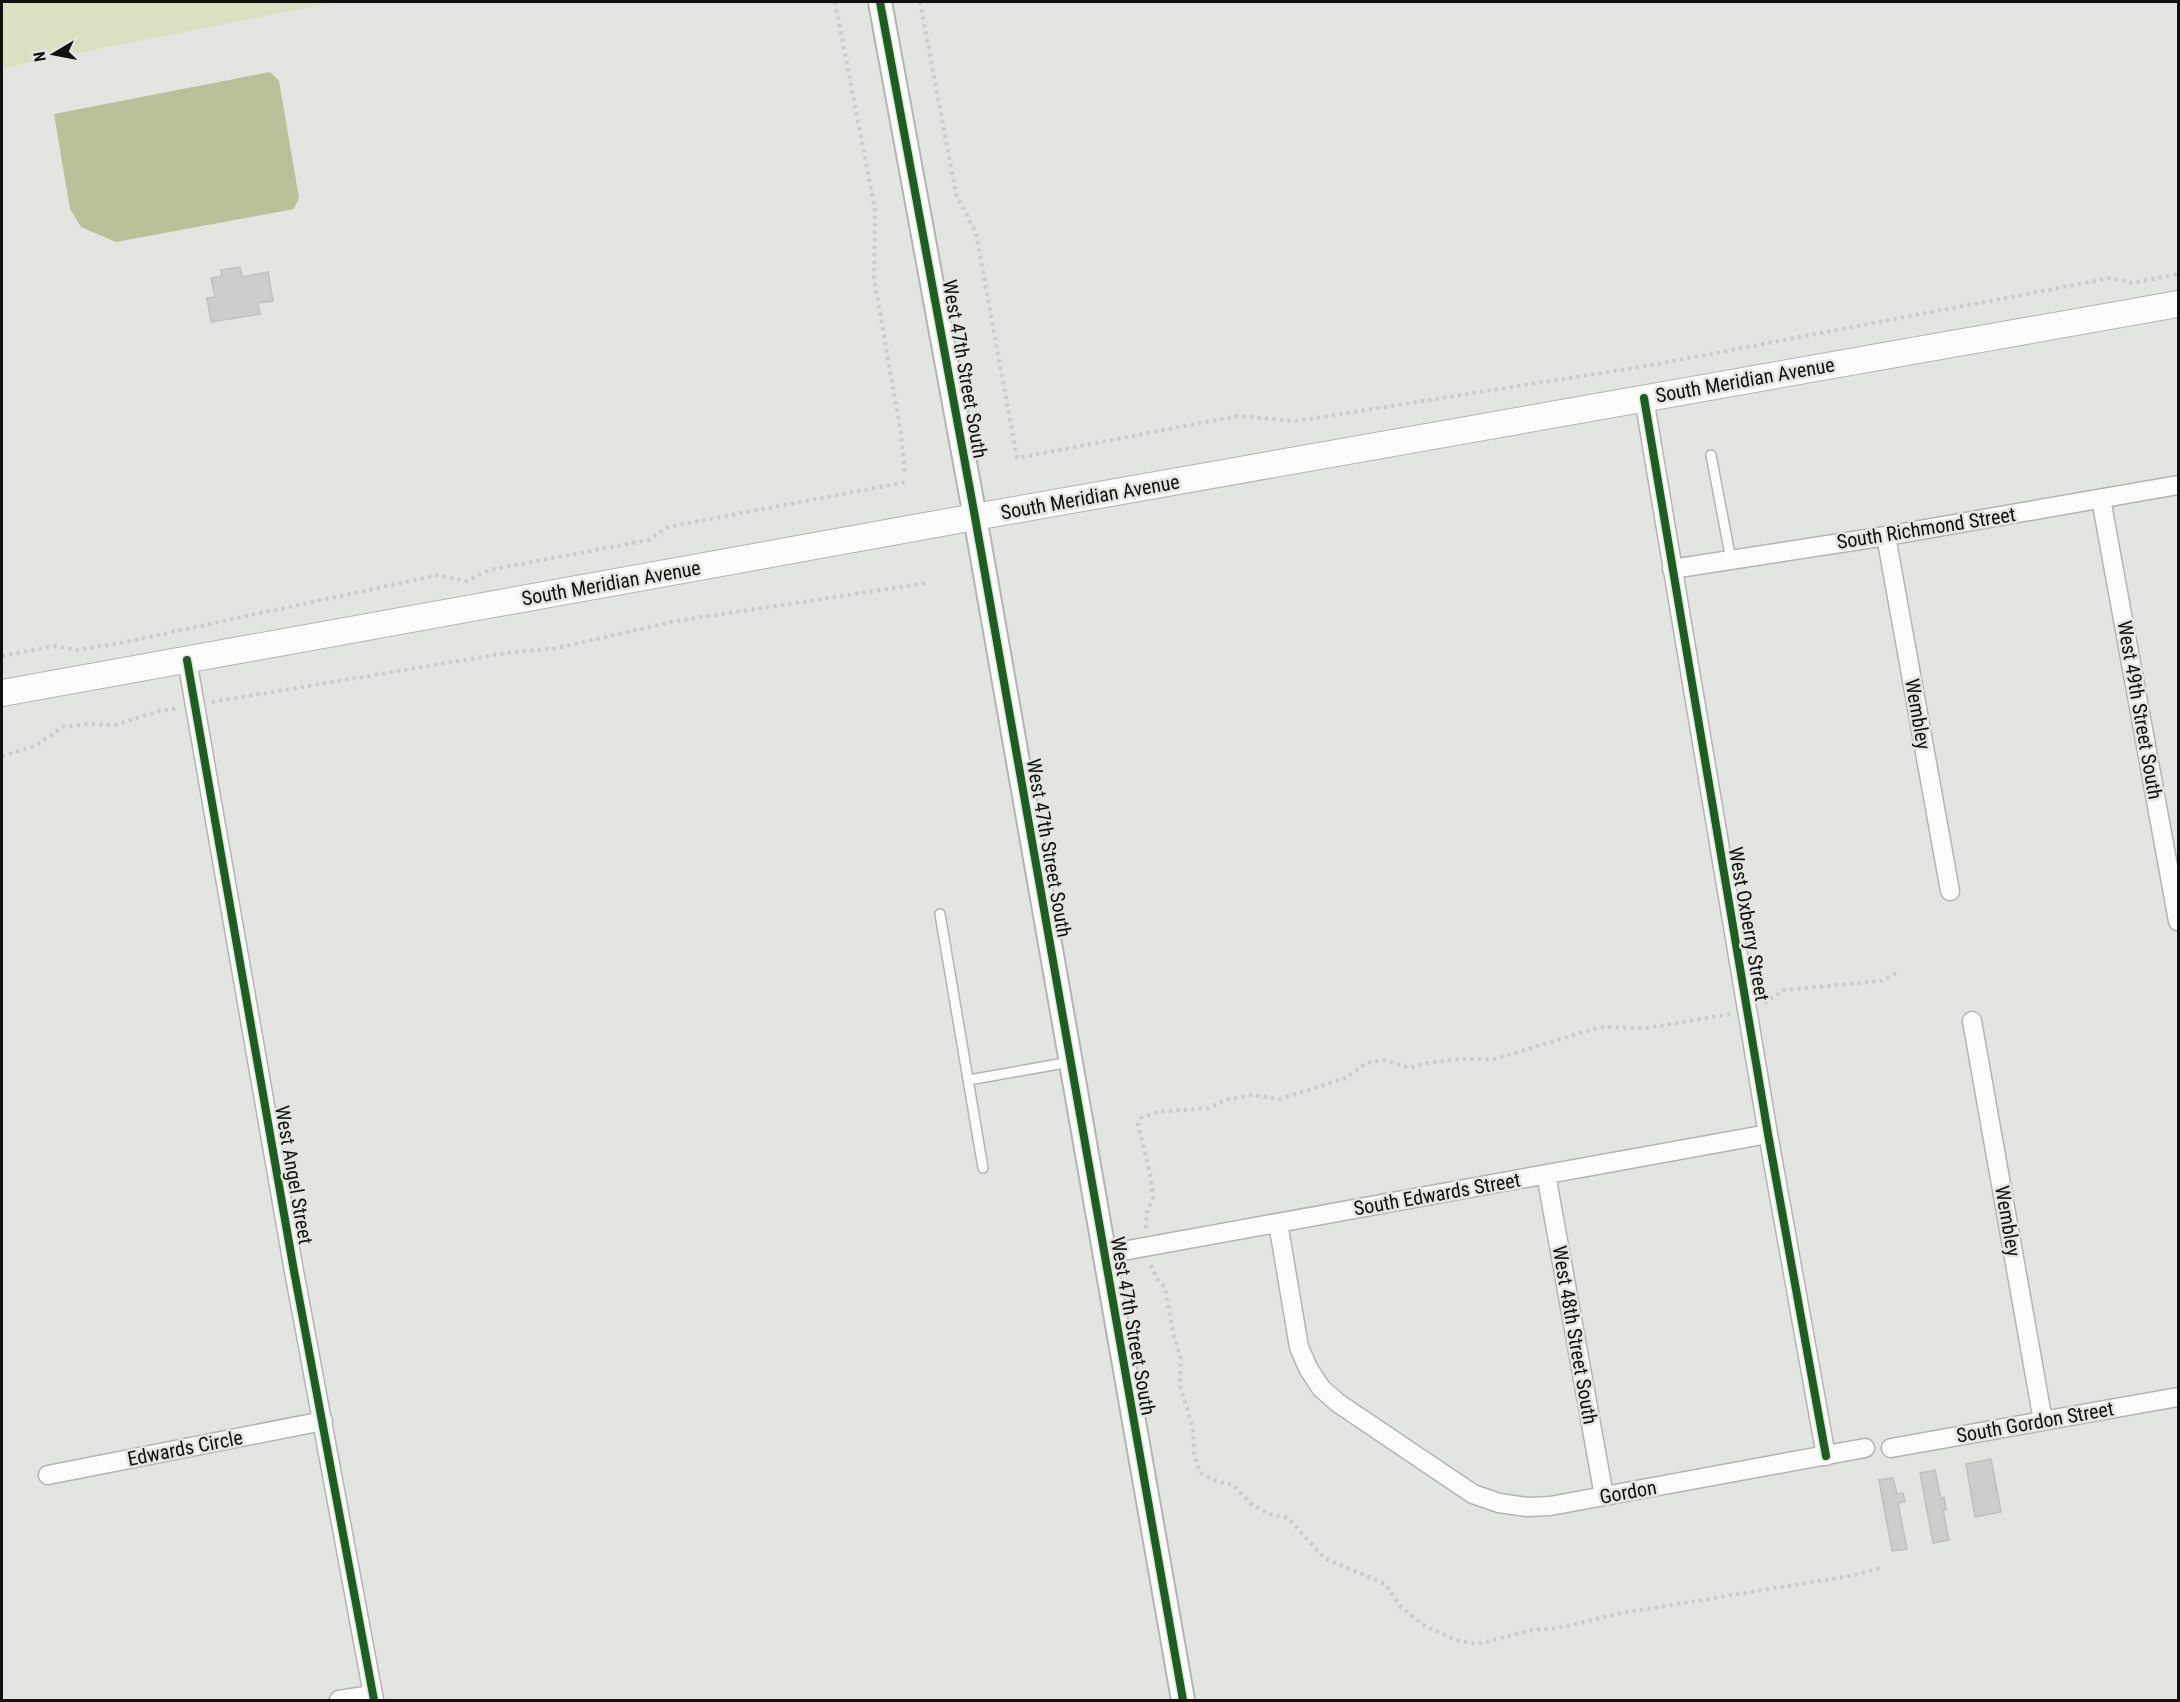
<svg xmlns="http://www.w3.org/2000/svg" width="2180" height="1702" font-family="'Roboto Condensed',sans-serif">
	<rect width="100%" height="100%" fill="#e3e5e1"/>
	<path fill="#d9e1c1" d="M2 2H335L2 68Z"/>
	<path fill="#b8c19a" d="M270 72 279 81 299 198 294 209 116 242 81 227 70 209 54 114Z"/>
	<path fill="#cdcdcc" stroke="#c0c0bf" stroke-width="1.5" d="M240 267 242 277 268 272 273 301 258 303 260 314 211 322 207 298 215 297 211 278 222 276 221 270Z
		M1991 1459 2001 1512 1975 1517 1966 1464Z
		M1935 1470 1941 1499 1944 1497 1946 1510H1943L1949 1540 1933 1543 1920 1473Z
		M1893 1478 1897 1494 1903 1493 1905 1502 1898 1503 1907 1549 1892 1551 1879 1480Z"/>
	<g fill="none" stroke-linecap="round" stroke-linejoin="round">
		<g stroke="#b4b5b2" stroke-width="12">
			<path id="service" d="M1711 455 1731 560
				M940 914 983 1168
				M969 1080 1070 1062"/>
		</g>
		<g stroke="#b4b5b2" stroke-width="21">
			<path id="minor" d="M1644 398 1768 1134 1826 1456
				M2101 499 2178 921
				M1886 536 1950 891
				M1672 569 1886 536 2178 485
				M187 660 294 1271 374 1700
				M1972 1021 2043 1421
				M1546 1174 1604 1496
				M1278 1223 1299 1347 1308 1368 1321 1388 1338 1403 1473 1494 1499 1503 1527 1507 1550 1506 1865 1448
				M1106 1254 1768 1134
				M1891 1448 2178 1397
				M48 1475 323 1421
				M339 1700 372 1695"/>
		</g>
		<g stroke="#b4b5b2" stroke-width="26">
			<path id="tertiary" d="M880 2 975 517 1183 1700"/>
		</g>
		<g stroke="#b4b5b2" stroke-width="28">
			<path id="secondary" d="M2 693 975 517 2178 304"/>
		</g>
		<path stroke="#cacbca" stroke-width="4" stroke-dasharray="3 4.5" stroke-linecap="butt" d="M835 2 875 210 874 278 901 434 905 474
			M920 2 956 194 976 233 1017 458 1237 416 1296 421 1652 365 2111 278 2132 283 2178 274
			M2 656 54 646 78 650 121 643 438 575 466 581 490 570 648 540 668 527 906 482
			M212 702 513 652 557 648 676 621 927 583
			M2 756 35 746 63 727 88 724 115 725 159 711 178 708
			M1764 1003 1784 990 1881 981 1898 972
			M1146 1228 1147 1212 1153 1197 1150 1173 1138 1125 1141 1118 1157 1112 1209 1108 1225 1100 1251 1095 1280 1099 1346 1078 1366 1063 1383 1060 1410 1068 1427 1063 1461 1059H1495L1600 1027 1646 1028 1731 1014
			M1151 1265 1157 1279 1165 1287 1173 1333 1181 1359 1180 1385 1193 1429 1194 1454 1200 1473 1219 1482 1232 1484 1250 1503 1269 1514 1288 1518 1324 1558 1385 1584 1401 1607 1425 1626 1456 1640 1477 1644 1532 1630 1558 1628 1622 1613 1855 1575 1880 1568"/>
		<use href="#service" stroke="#fbfbfa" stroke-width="9"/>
		<use href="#minor" stroke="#fbfbfa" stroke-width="18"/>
		<use href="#tertiary" stroke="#fbfbfa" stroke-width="22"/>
		<use href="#secondary" stroke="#fbfbfa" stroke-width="26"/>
		<g stroke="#e4e6e0" stroke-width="11">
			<path id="cycleway" d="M880 2 975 517 1183 1700
				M1644 398 1768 1134 1826 1456
				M187 660 294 1271 374 1700"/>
		</g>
		<use href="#cycleway" stroke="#1b5e20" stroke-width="8"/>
	</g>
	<g text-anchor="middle" stroke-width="5" stroke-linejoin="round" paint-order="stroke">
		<g font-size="20" fill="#10100e" stroke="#e4e6e0">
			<text transform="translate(965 369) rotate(80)" y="7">West 47th Street South</text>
			<text transform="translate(1745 380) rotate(-10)" y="7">South Meridian Avenue</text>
			<text transform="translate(1090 497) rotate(-10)" y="7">South Meridian Avenue</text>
			<text transform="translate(1926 528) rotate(-9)" y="7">South Richmond Street</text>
			<text transform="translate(611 583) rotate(-10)" y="7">South Meridian Avenue</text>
			<text transform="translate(2140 710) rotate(80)" y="7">West 49th Street South</text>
			<text transform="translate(1918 714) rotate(80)" y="7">Wembley</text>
			<text transform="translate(1049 848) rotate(80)" y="7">West 47th Street South</text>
			<text transform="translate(1749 924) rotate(80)" y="7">West Oxberry Street</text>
			<text transform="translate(294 1175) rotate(80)" y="7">West Angel Street</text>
			<text transform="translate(1437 1194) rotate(-10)" y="7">South Edwards Street</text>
			<text transform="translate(2008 1221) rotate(80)" y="7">Wembley</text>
			<text transform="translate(1133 1326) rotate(80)" y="7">West 47th Street South</text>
			<text transform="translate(1575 1335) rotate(80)" y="7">West 48th Street South</text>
			<text transform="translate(2035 1422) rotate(-10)" y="7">South Gordon Street</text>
			<text transform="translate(185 1448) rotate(-11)" y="7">Edwards Circle</text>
			<text transform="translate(1628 1492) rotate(-10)" y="7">Gordon</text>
		</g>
	</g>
	<rect width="2180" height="1702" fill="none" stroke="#10100e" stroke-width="6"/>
	<g transform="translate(54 54) rotate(260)" stroke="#e4e6e0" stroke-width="4.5" paint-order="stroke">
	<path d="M0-4.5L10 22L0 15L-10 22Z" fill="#10100e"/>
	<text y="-9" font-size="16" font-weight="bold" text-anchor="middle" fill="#10100e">N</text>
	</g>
</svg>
